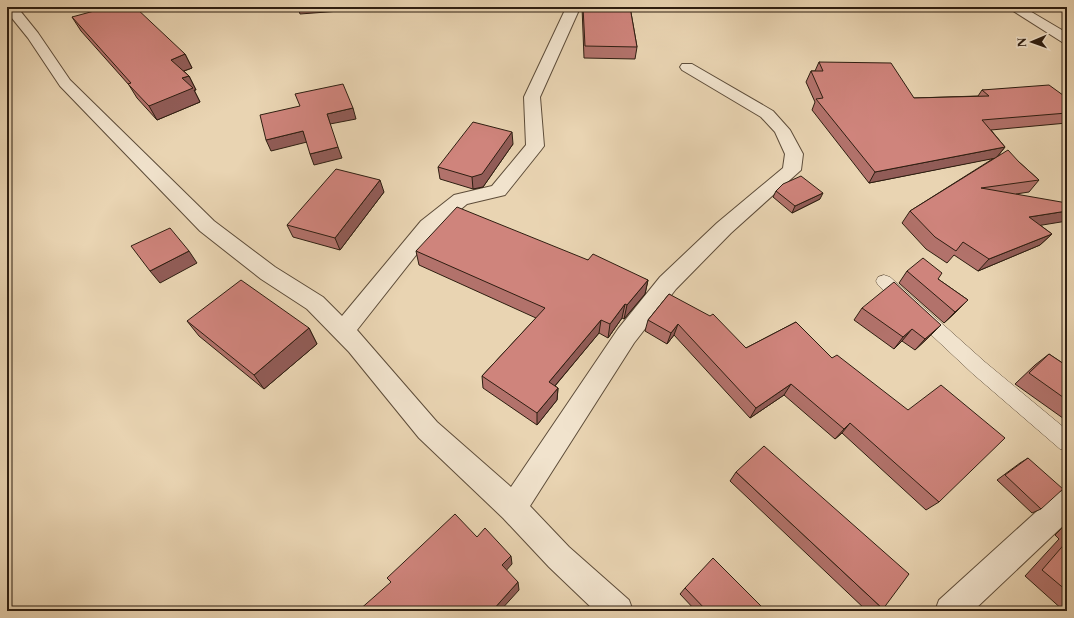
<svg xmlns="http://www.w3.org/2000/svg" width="1074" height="618" font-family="'Libre Caslon Text',serif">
	<rect width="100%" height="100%" fill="#e9d4b2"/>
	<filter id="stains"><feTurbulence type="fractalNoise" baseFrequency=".005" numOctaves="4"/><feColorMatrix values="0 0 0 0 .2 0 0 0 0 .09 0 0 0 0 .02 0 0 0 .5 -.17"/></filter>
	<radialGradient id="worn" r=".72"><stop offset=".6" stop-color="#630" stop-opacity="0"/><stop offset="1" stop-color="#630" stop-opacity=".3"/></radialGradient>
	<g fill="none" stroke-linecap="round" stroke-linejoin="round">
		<g stroke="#5d4c39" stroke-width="1">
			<path id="service" d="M884 275 890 277 985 362 1067 430V451L1060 449 973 374 878 285 876 281 878 277Z"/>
		</g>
		<g stroke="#5d4c39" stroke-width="2">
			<path id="minor" d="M7 7H17L38 33 70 80 214 221 275 267 323 297 342 316 421 221 454 195 492 186 526 145 524 97 565 10 567 7H577L579 10 540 97 544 146 541 150 505 195 467 204 435 231 357 330 437 422 511 487 618 329 660 277 717 223 783 168 785 154 775 132 761 117 682 70 680 67 682 64H692L773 111 790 130 803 154 801 170 731 233 676 289 634 343 530 506 569 547 629 600 633 611H595L549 567 503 518 419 438 349 352 307 309 261 279 200 231 60 86 28 38 7 12Z
				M1007 7H1023L1067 33V43L1062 42Z
				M1067 489V522L973 611H935L939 600 1057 493Z"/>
		</g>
		<use href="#service" fill="#f1e3cd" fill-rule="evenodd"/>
		<use href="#minor" fill="#f1e3cd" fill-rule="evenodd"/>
	</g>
	<path fill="#b2726b" stroke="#2e1e11" d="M298 7H339L340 11 300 14Z
		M582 7H630L637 47 635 59 584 58Z
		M72 17 185 54 192 68 184 71 189 76 196 90H194L200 102 157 120 137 98 129 85 81 31Z
		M819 62 914 98 978 96 982 90 1067 98V123L991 130 1005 147 998 156 1019 162 1039 180 1029 192 1016 194 1040 225 1052 234 1040 245 978 271 954 255 947 263 926 249 902 223 910 211 994 158 869 183 812 110 815 102 806 82 811 71H815Z
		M513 144 483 187 473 189 440 179 438 167Z
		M776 191 820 199 792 213 773 197Z
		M384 192 340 250 293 237 287 225Z
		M416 251 588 260 648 280 645 294 624 319 622 318 608 338 599 333 555 386 558 388 557 400 537 425 483 388 482 376 536 318 419 265Z
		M907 271 938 279 968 300 957 311 944 323 899 283Z
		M669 294 746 348 796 322 939 502 926 510 842 433 835 439 784 395 750 418 674 335 667 344 645 331 648 320Z
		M862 308 941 325 930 336 915 350 902 341 894 349 854 320Z
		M187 321 309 328 317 344 264 389 199 336Z
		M1049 354 1067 366V421L1015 384 1035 365Z
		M1028 458 1041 509 1032 513 997 480 1020 463Z
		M736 472 883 609 879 611H867L730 481Z
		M1067 523V611H1064L1025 576 1059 539 1055 535Z
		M685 588 766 611H696L680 594Z"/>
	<path fill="#915c57" stroke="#2e1e11" d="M185 54 192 68 178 73 171 60Z
		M189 76 196 90H194L200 102 157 120 149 106 182 78Z
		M353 108 356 119 330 124 327 114Z
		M303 131 307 142 271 151 266 140Z
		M512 132 513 144 483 187 473 189 472 177Z
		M338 147 342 158 314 165 310 154Z
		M1005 147 996 158 869 183 875 172Z
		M380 180 384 192 340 250 335 238Z
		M823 193 820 199 792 213 795 206Z
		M1067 211V221L1018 229 1029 217Z
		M1052 234 1040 245 978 271 989 259Z
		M189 251 197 263 160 283 150 271Z
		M648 280 645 294 624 319 627 305Z
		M968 300 957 311 944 323 955 312Z
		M625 304 622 318 608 338 610 324Z
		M601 320 599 333 548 394 549 382Z
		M678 324 674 335 667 344 671 333Z
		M941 325 930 336 915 350 925 339Z
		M309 328 317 344 264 389 254 375Z
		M912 329 902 341 894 349 903 337Z
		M791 384 784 395 750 418 756 408Z
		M558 388 557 400 537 425V413Z
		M850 423 842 433 835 439 844 429Z
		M511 556 512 564 504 573 502 565Z
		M518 582 519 590 500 611H492Z"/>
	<path fill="#cf847c" stroke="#2e1e11" d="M109 7H135L185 54 171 60 189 76 182 78 193 88 149 106 128 84 131 83 72 17Z
		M583 7H630L637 47 585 46Z
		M819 62 891 63 914 98 989 96 982 90 1049 85 1067 98V113L982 120 1005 147 875 172 816 99 823 98 811 71H823Z
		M343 84 353 108 327 114 338 147 310 154 303 131 266 140 260 115 300 106 295 94Z
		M473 122 512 132 482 174 472 177 438 167Z
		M1008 150 1019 162 1039 180 981 188 1067 203V211L1029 217 1052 234 989 259 963 242 956 251 935 237 910 211Z
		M336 169 380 180 335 238 287 225Z
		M801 176 823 193 795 206 776 191 783 184Z
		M457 207 588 260 593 254 648 280 627 305 625 304 610 324 601 320 549 382 558 388 537 413 482 376 545 308 416 251Z
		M170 228 189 251 150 271 131 246Z
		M923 258 942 273 938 279 968 300 955 312 907 271Z
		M241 280 309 328 254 375 187 321Z
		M894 282 941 325 925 339 912 329 903 337 862 308Z
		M669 294 710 316 713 314 746 348 796 322 832 358 837 355 908 410 941 385 1005 438 939 502 850 423 844 429 791 384 756 408 678 324 671 333 648 320Z
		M1049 354 1067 366V400L1029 373Z
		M764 446 909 574 883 609 736 472Z
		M1028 458 1063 489 1041 509 1005 475Z
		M455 514 477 537 485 528 511 556 502 565 518 582 492 611H358L391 582 387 578Z
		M1067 541V591L1042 570Z
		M713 558 766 611H707L685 588Z"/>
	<rect width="1074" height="618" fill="none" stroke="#e9d4b2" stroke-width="24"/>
	<rect x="8" y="8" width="1058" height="602" fill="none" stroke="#2e1e11" stroke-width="2"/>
	<rect x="12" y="12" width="1050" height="594" fill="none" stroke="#2e1e11"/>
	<g transform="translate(1032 42) rotate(268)" stroke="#f1e3cd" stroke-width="3" paint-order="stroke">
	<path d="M0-3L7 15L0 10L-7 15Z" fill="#2e1e11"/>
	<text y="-6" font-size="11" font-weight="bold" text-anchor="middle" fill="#2e1e11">N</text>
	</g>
	<rect width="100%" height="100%" filter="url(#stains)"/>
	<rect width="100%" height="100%" fill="url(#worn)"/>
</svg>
